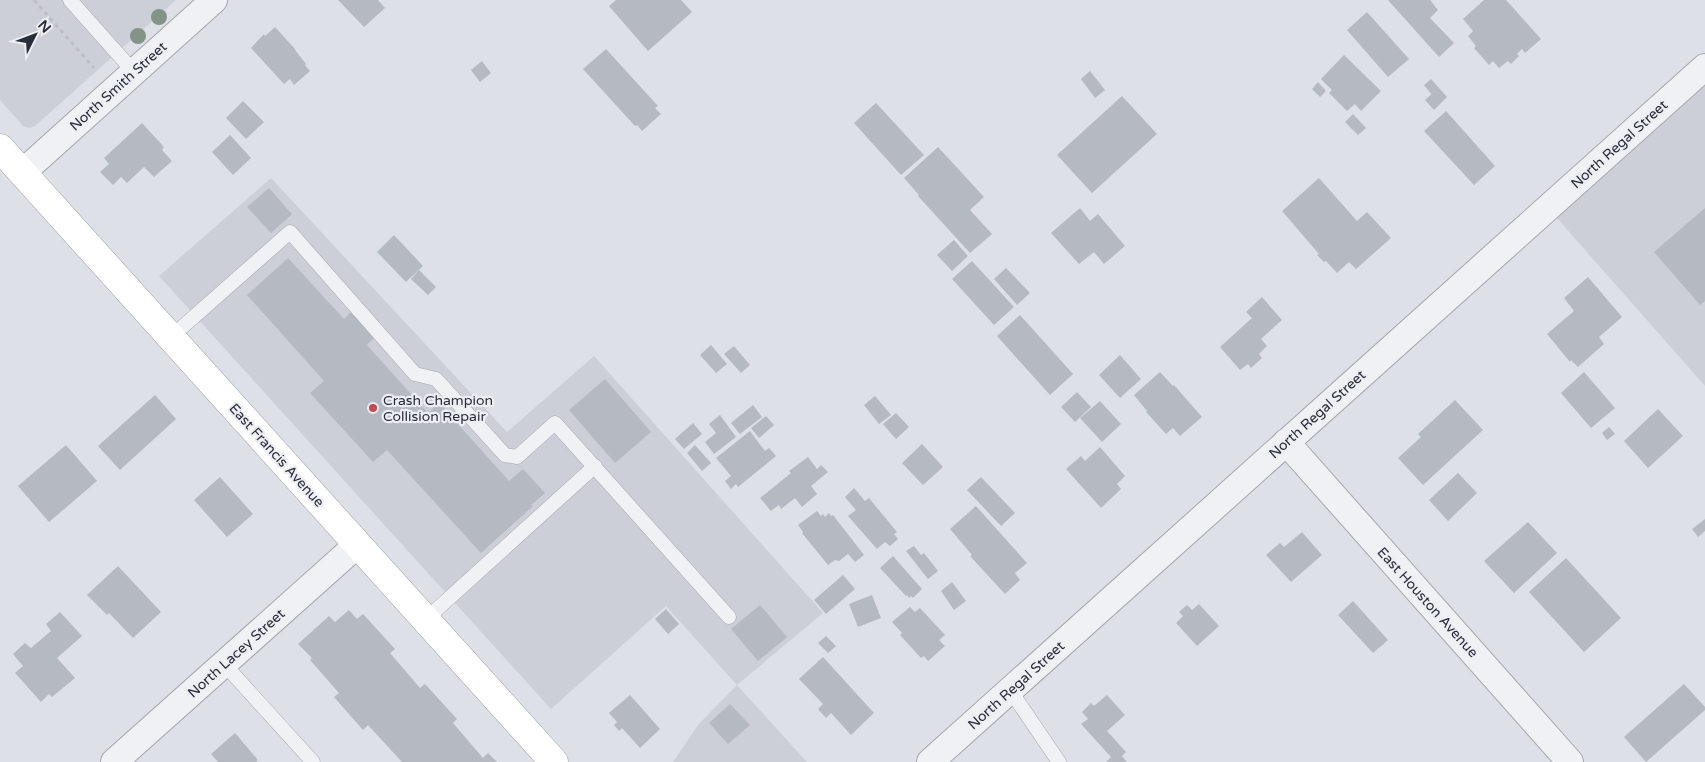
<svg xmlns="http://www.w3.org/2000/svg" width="1705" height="762" font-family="'Varela Round',sans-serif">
	<rect width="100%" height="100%" fill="#dde0e6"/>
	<path fill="#cccfd7" d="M0 0H176L35 126 29 128 23 126 0 100Z
		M1705 81V386L1556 217Z
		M271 178 507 432 594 356 823 613 737 685 807 762H673L698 725 737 685 666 606 551 709 159 276Z"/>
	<path fill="#b5b9c2" d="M338 0H378L385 8 364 27Z
		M616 0H681L692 12 648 51 609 6Z
		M1388 0H1430L1438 10 1430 18 1454 43 1439 57Z
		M1484 0H1506L1541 39 1525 53 1522 49 1517 54 1519 56 1511 64 1508 61 1499 68 1493 61 1489 65 1474 48 1476 46 1468 36 1473 31 1463 19Z
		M1367 12 1409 59 1388 77 1347 30Z
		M275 27 295 49V50L306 64 305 65 310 71 294 85 290 79 284 84 251 48 264 34 265 36Z
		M606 49 658 106 655 108 661 114 642 131 637 125 635 126 583 69Z
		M1344 55 1381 91 1361 111 1355 104 1347 111 1329 93 1332 90 1321 79Z
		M482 61 491 73 480 82 471 70Z
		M1090 71 1105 90 1095 98 1081 79Z
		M1431 79 1447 97 1434 110 1425 100 1437 89 1431 94 1424 85Z
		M1318 82 1326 91 1320 97 1312 89Z
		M1122 96 1157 134 1092 193 1057 155Z
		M243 101 264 122 246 139 226 118Z
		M876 103 924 155 901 175 854 123Z
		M1446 111 1495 166 1474 185 1424 131Z
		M1353 114 1366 128 1358 135 1345 122Z
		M142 123 164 147 162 150 172 161 154 177 144 167 127 183 121 177 113 185 100 172 109 164 104 158Z
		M230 135 251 158 233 175 212 152Z
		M938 147 984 197 970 210 992 234 970 253 918 196 919 195 904 178Z
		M1319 178 1357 221 1367 212 1391 238 1356 269 1349 262 1337 273 1326 261 1324 262 1317 255 1319 254 1282 211Z
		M269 188 292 214 271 233 247 207Z
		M1080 208 1090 221 1098 214 1125 246 1104 264 1094 252 1079 264 1051 233Z
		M1705 208V301L1700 305 1654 252Z
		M394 235 423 266 406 282 377 252Z
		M954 240 968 256 952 271 937 255Z
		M288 258 344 319 352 311 375 337 367 345 428 413 439 403 509 481 523 469 545 493 531 505 533 506 481 553 387 450 373 462 310 393 324 381 247 295Z
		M972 261 1014 307 994 325 952 279Z
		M1006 268 1030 293 1017 305 994 279Z
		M419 270 436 287 428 295 411 279Z
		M1588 277 1622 317 1599 337 1604 344 1578 367 1571 360 1570 362 1547 334 1574 311 1564 298Z
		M1262 297 1282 320 1261 339 1267 346 1259 354 1262 358 1251 368 1248 364 1240 370 1220 347 1252 318 1246 312Z
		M1020 315 1073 374 1050 395 997 336Z
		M711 345 727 364 716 373 700 355Z
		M734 346 750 365 741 373 724 354Z
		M1120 355 1141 379 1120 398 1099 375Z
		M1160 372 1173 386 1174 385 1202 417 1180 436 1173 428 1166 434 1146 412 1147 411 1134 395Z
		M1584 372 1615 408 1591 428 1561 393Z
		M605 379 651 432 615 463 569 410Z
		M1077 392 1091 407 1075 422 1061 407Z
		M155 395 176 419 120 470 98 446Z
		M875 396 891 415 879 424 864 405Z
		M1455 400 1483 430 1423 485 1398 458 1421 437 1418 434Z
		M1100 401 1121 424 1102 442 1080 418Z
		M753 405 762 417 740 434 731 423Z
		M1658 409 1683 436 1648 468 1624 441Z
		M896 413 909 427 896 439 883 424Z
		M720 415 736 437 714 454 705 442 716 433 709 424Z
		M766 416 774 425 759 438 751 428Z
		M693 423 702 434 684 449 675 439Z
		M1609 427 1615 434 1607 440 1602 433Z
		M750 431 765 451 769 448 776 456 738 487 736 484 731 489 725 481 731 476 716 458Z
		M922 444 943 467 923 485 902 463Z
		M66 445 97 481 49 522 18 486Z
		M695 445 711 463 702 471 687 453Z
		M1100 447 1125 476 1117 484 1121 489 1101 508 1066 469 1081 456 1085 461Z
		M808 457 817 469 821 465 828 472 811 486 817 494 802 507 795 498 781 509 779 505 771 511 760 498 791 473 789 471Z
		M1458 473 1477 493 1448 521 1429 500Z
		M220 477 253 514 227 537 194 500Z
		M981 477 1015 513 1001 526 967 490Z
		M854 488 865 501 869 498 897 532 894 534 898 539 890 546 885 542 877 549 848 516 856 510 845 497Z
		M976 506 1027 563 1015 573 1020 580 1005 594 970 556 972 555 950 529Z
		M817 511 821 516 823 514 825 517 829 513 831 516 833 515 864 555 855 562 848 554 839 561 835 560 828 565 802 533 803 532 798 525Z
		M1705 519V531L1698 537 1692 529Z
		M1528 522 1557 553 1514 593 1484 561Z
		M1302 532 1322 555 1291 582 1266 555 1280 543 1284 547Z
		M914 546 921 555 924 553 938 571 928 579 906 551Z
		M893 556 922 589 913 598 911 596 909 598 907 595 906 596 880 568Z
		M1566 558 1621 618 1584 652 1529 592Z
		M118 566 161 612 133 638 109 613 107 615 87 595Z
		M843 575 855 589 826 614 814 600Z
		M952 582 966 601 954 610 941 591Z
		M872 595 881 618 858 627 849 604Z
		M1353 601 1388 640 1373 653 1338 615Z
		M1199 604 1219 626 1197 646 1176 623 1183 616 1179 612 1187 605 1192 610Z
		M760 605 787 637 758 661 731 629Z
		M910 607 915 612 920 608 945 635 939 640 945 646 928 661 924 656 921 658 900 635 902 633 892 622Z
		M666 609 679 624 668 634 655 619Z
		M349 610 357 619 363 614 395 649 390 653 420 688 425 684 457 719 453 723 483 758 488 753 497 762H402L368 725 363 730 334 697 339 693 310 660 312 658 298 644 329 616 335 622Z
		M60 612 82 636 57 658 75 678 52 697 49 694 41 702 15 673 23 666 13 654 25 643 31 648 51 631 46 624Z
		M826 636 836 646 828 653 818 643Z
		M823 657 874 713 851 735 831 713 826 718 818 709 823 704 799 679Z
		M1684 684 1705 707V710L1646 762 1624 737Z
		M630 695 660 729 640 748 622 728 619 731 614 725 617 722 609 713Z
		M1107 695 1125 715 1107 731 1126 752 1122 756 1127 762H1106L1111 757 1081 724 1088 719 1082 712 1091 703 1094 706Z
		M730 704 750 725 728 744 709 723Z
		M235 733 258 760 256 762H218L211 754Z"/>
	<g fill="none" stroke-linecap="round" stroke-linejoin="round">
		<g stroke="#a3a7af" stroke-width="15">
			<path id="service" d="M70 0 134 72
				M171 337 290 232 415 374 436 379 505 455 517 457 555 423 729 617
				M425 620 595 466
				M224 664 313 762
				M1010 690 1059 762"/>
		</g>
		<g stroke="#a3a7af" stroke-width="28">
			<path id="minor" d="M23 172 214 0
				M1286 442 1570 762
				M114 762 358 544
				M930 762 1705 67"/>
		</g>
		<g stroke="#9ea3b0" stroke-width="29">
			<path id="primary" d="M0 148 554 762"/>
		</g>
		<path stroke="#bcbec4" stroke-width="3" stroke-dasharray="4 4" stroke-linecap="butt" d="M34 0 94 68"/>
		<use href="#service" stroke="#f0f1f4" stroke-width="14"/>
		<use href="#minor" stroke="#f0f1f4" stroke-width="26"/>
		<use href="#primary" stroke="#fff" stroke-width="28"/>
	</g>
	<g fill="#839486">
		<circle cx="159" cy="17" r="8"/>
		<circle cx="138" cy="36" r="8"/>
	</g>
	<circle fill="#c14c52" stroke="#edeff4" stroke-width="2" cx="373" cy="408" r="5"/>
	<g text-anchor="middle" stroke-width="4.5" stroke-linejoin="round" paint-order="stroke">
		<g font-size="14" fill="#282d3b" stroke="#edeff4">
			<text transform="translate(118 86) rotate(-42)" y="5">North Smith Street</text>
			<text transform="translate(1619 144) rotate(-42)" y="5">North Regal Street</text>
			<text transform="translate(1317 414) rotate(-42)" y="5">North Regal Street</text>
			<text transform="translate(277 455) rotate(48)" y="5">East Francis Avenue</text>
			<text transform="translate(1428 602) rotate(48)" y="5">East Houston Avenue</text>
			<text transform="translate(236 653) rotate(-42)" y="5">North Lacey Street</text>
			<text transform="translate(1016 685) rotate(-42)" y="5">North Regal Street</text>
		</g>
		<g font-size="14" fill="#282d3b" stroke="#edeff4" text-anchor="start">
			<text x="383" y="405">Crash Champion<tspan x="383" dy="16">Collision Repair</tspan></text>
		</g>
	</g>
	<g transform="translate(35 35) rotate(48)" stroke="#edeff4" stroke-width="4" paint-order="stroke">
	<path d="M0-4L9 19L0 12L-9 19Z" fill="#282d3b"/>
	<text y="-8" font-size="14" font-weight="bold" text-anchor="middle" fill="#282d3b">N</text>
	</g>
</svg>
